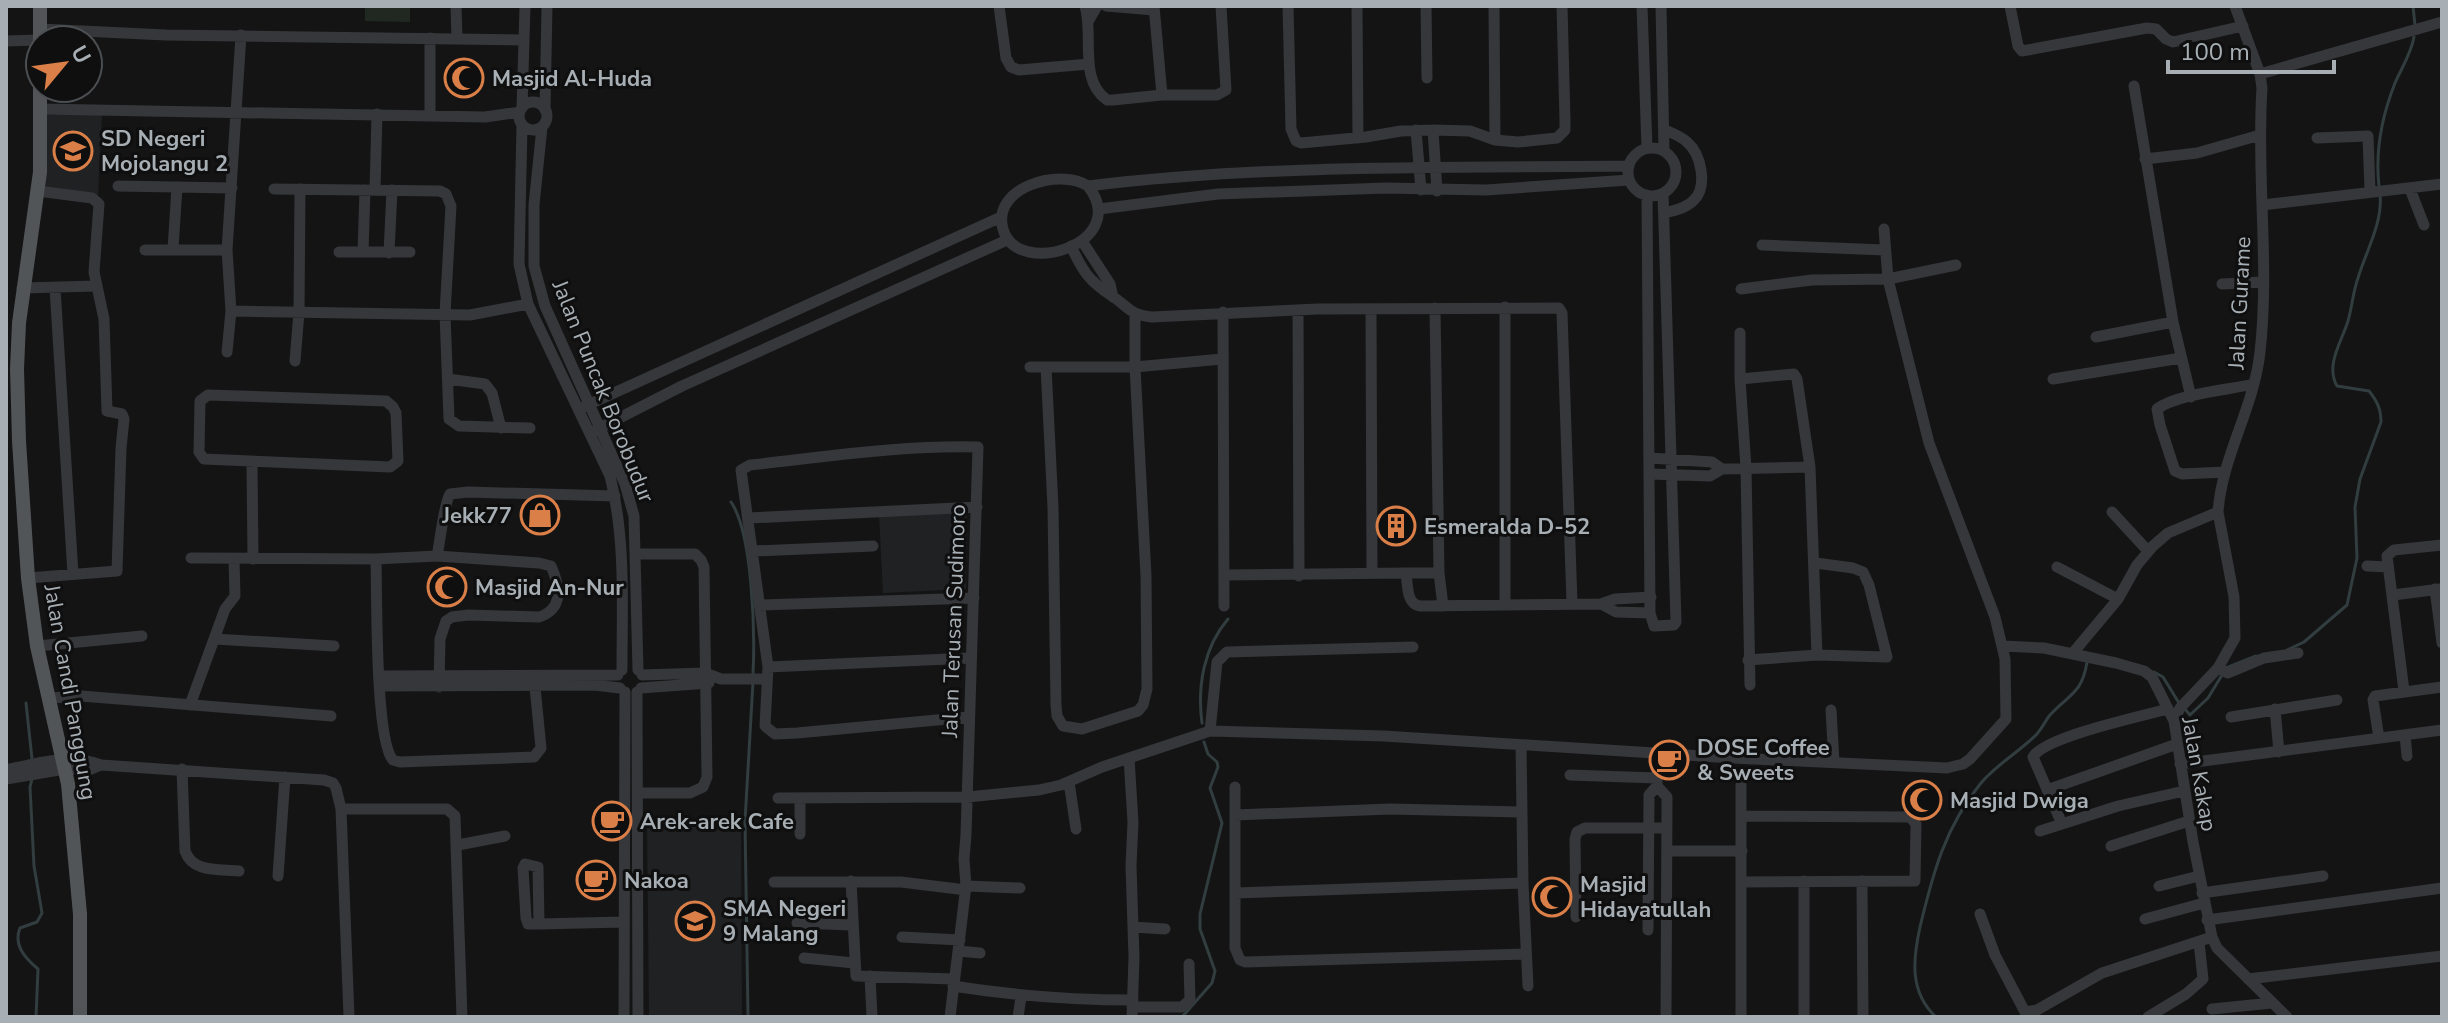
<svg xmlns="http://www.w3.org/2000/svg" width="2448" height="1023" font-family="'Nunito Sans',sans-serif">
	<rect width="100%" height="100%" fill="#141415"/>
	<path fill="#202122" d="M47 115H102L98 196 43 188Z
		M967 513 966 589 883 593 879 515Z
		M647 825H741L742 1017H649Z"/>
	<path fill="#212821" d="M365 6H410V22L365 21Z"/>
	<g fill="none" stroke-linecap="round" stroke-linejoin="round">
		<path stroke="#313d3e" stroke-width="3" d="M2413 6 2415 25
			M2379 186C2375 151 2382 116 2395 83 2402 67 2411 54 2414 37
			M731 502C753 534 755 634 753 674
			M2287 650 2304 642 2347 605 2357 558 2355 507 2360 479 2381 422C2381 409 2377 401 2369 391L2337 386C2325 365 2342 341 2348 321 2352 307 2353 292 2358 278 2366 251 2383 223 2380 194
			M2226 668 2256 656
			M2154 672 2163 677 2179 703
			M26 703 32 759
			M2184 708 2190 715 2208 698 2222 675
			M1202 723C1197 686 1204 647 1228 619
			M32 779 30 787 34 866 42 913 37 922 20 928C13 945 25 958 38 969L36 1017
			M748 1017 745 821 753 682
			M1182 1017 1212 983 1215 971 1200 929V914L1222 823 1210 788 1218 767 1217 762 1208 754 1204 742
			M1936 1017C1909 992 1913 959 1920 927 1933 873 1945 827 1981 783 1997 764 2019 752 2036 735 2042 729 2045 721 2050 715 2069 694 2082 694 2087 662"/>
		<path stroke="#35373a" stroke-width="11" d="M456 6 457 39
			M999 6 1006 58 1011 67 1019 70 1089 64
			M1085 6C1094 35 1078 80 1107 100H1113L1162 95H1217L1226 90 1221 6
			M1106 6 1154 10
			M1154 6 1162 95
			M1288 6 1291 129 1296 141 1301 143 1366 137 1401 131 1433 130 1470 131 1495 140 1518 142 1557 138 1565 130V121L1562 6
			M1357 6 1358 138
			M1426 6 1427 78
			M1494 6 1495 140
			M1642 6 1647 148
			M1661 6 1664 151
			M2010 6 2018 46 2022 51 2147 28 2156 29 2166 39 2173 42 2243 26
			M1089 20 1097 6
			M40 29 166 35 523 40
			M241 35 227 250 231 311 470 315 528 304
			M6 41 39 40
			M2260 74 2442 22
			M2134 86 2173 322 2191 397
			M519 116a14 14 0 1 1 28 0a14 14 0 1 1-28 0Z
			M522 108 525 6
			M40 109 485 117 520 112
			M545 110 547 6
			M430 115V38
			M522 125 519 264 528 304 610 476C626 540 622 605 622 670
			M542 127 534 205V266L545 306 625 484 634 516 638 670
			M1416 130 1421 190
			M1433 130 1437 191
			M1665 130C1672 133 1681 136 1687 142 1701 154 1708 186 1694 200 1687 208 1675 210 1665 213
			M2317 138 2368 136 2370 191
			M1628 172a24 24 0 1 1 48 0a24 24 0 1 1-48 0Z
			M2145 159 2197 153 2260 135
			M118 186 232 188
			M1088 186C1133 243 1017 280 1003 229 991 188 1059 167 1088 186 1267 164 1449 168 1629 166
			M274 189 440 191 446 194 451 206 445 314 449 419 459 426 530 428
			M2410 189 2424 225
			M375 190 377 114
			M1647 195 1650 613 1654 626 1674 625 1676 622 1663 193
			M2262 205 2442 184
			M1099 209 1218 194 1386 188 1486 190 1629 180
			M1082 241 1110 284 1113 297
			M1762 245 1885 250
			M1071 246C1083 272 1089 281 1112 296 1129 307 1130 315 1152 317L1318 309 1559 308 1562 313 1572 603
			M173 249 177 187
			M145 250H227
			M339 252H410
			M363 252 365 190
			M389 253 392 190
			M2222 284 2263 282
			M22 288 97 286
			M55 288 73 574
			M1741 289 1812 280 1888 279 1956 265
			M1435 308 1439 573 1443 606
			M1371 309 1372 573
			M1298 310 1299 576
			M1223 312 1224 606
			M1740 333V379L1746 468 1750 685
			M2096 337 2173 322
			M227 352 231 311
			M295 361 299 312 300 189
			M1030 367H1135L1222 359
			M1046 367 1053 507 1056 705 1057 716 1063 726 1082 729 1138 711 1143 705 1147 689 1146 576 1135 367V315
			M448 379 485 384 492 393 501 428
			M1740 379 1794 374 1797 379 1810 467 1817 655
			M2053 379 2181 358
			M208 395 386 401 393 407 396 413 398 461 390 467 204 459 199 452 200 401Z
			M583 407 1001 217
			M594 431 682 386 1007 240
			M1650 458 1712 462 1722 469
			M252 463 253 559
			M2225 472 2182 474 2175 471 2160 425 2157 409C2177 394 2228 390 2254 384
			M1650 474 1710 476 1722 469 1810 467
			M2112 512 2148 551
			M749 518 977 507
			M754 551 873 546
			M636 554H695L701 560 704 567 707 777 703 787 690 793H639
			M437 556C440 542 444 503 450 494L468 492 615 496
			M191 558 376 559 437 556 539 563 551 566C560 586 564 609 539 617L468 615 452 617 446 621 440 639 439 687
			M376 559C377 593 375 741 393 760L400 762 534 757 541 748 535 687
			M2367 566 2388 567
			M2057 567 2118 599
			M1406 573H1439
			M1224 575 1406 573C1408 585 1406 604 1420 606L1601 604 1615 599 1651 597
			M28 578 117 571 121 448 124 419 122 414 107 411 104 319 94 272 99 204 92 198 38 191
			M2435 589 2442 643
			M2393 595 2440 589
			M1601 604 1616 612 1650 613
			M759 605 974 598
			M1505 605V307
			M215 639 334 646
			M37 646 142 636
			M2003 646 2044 648 2116 663 2144 671 2152 677 2174 721 2193 842 2212 937 2217 948 2287 1017
			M2072 654 2118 599 2137 565 2153 546 2168 533 2218 512
			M1748 660 1817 655 1887 657 1869 585 1863 572 1853 568 1816 563
			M768 667 971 658
			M2218 668 2228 673 2264 658 2298 653
			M642 675 705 673 721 679H767
			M380 676 618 675
			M380 686 594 685 620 688
			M641 688 709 683
			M2404 691 2387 556 2394 550 2442 545
			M637 692 638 1017
			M50 698 81 696 331 716
			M190 705 225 609 235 596 234 559
			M2168 709C2142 716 2044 737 2033 757L2062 824 2118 806 2184 791
			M2275 709 2279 752
			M1831 710 1834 762
			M2231 717 2337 700
			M2174 721 2180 708 2218 668 2235 638 2234 597 2218 512C2222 456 2254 408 2260 352 2270 264 2256 175 2262 88L2260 74 2235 6
			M1210 731 1217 662 1227 652 1413 647
			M2405 735 2407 756
			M2379 738 2373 700 2375 696 2442 687
			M1521 745 1523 883 1528 986
			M1657 753V786L1667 797 1666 1017
			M1129 758 1133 822 1131 866 1134 957 1132 1017
			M2180 764 2442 730
			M182 769 185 851C193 873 218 869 239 871
			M6 770C37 763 70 753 101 765L324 780 333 783 336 788 341 809 349 1017
			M1570 775 1657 778
			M6 779 65 769 89 770 101 765
			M1069 782 1076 829
			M1235 787V948L1240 960 1245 962 1526 954
			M2047 790 2177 744
			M778 798 967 797 1039 790 1061 785 1102 767 1210 731 1384 736 1733 758 1947 768 1963 764 1970 759 2006 719 2005 659 1995 617 1929 443 1888 279 1884 229
			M341 809H447L455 816 462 1017
			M1235 815 1390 809 1521 812
			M1741 816 1910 817 1916 824 1915 881 1742 882
			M2040 831 2062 824
			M800 834V800
			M458 845 505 836
			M2111 846 2189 821
			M1667 851H1742
			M278 876 285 777
			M851 881 856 976 954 979
			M1804 881V1017
			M1862 881 1863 1017
			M774 882H901L966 890
			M966 886 1020 888
			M2159 886 2199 876
			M1235 893 1523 883
			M2202 893 2323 876
			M1980 914 1995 955 2025 1012 2037 1010 2102 973 2212 937
			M1576 917 1575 839 1577 832 1585 828H1667
			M2145 919 2204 903
			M2207 920 2442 888
			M797 923 852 925
			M539 924 538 867 525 864 523 868 526 918 528 924H539L623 922
			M1133 927 1165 929
			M1648 930 1649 795 1657 786
			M902 937 960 940
			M958 951 980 953
			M804 958 854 963
			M870 976 872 1017
			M2248 979 2442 956
			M953 986C1016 996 1069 1000 1133 1000
			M1132 1007H1182L1190 1000 1189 964
			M2212 1009 2272 1003
			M624 1017 625 692
			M950 1017 966 886 964 859 966 835 978 447C902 445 825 457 750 465L741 470 768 667 765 726 775 734 797 733 969 717
			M1018 1017 1021 997
			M1741 1017V785
			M2148 1017 2186 994 2203 979 2199 942"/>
		<path stroke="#525558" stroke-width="14" d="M40 6V87
			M40 88V172L19 323 17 369 19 441 28 578 37 646 68 784 80 914V1017"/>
	</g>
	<defs>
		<g id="mosque-ring" transform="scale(2)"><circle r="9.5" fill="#0f0f10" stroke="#da7f47" stroke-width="1.5"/><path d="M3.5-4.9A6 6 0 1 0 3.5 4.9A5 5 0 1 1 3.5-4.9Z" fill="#da7f47"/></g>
		<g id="school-ring" transform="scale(2)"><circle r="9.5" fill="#0f0f10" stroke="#da7f47" stroke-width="1.5"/><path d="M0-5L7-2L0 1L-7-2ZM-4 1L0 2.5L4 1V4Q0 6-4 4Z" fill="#da7f47"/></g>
		<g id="shop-ring" transform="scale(2)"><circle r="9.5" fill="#0f0f10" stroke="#da7f47" stroke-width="1.5"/><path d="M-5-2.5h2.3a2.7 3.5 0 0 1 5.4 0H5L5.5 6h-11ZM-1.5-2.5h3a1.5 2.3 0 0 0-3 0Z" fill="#da7f47"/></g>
		<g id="building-ring" transform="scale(2)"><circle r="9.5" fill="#0f0f10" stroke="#da7f47" stroke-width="1.5"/><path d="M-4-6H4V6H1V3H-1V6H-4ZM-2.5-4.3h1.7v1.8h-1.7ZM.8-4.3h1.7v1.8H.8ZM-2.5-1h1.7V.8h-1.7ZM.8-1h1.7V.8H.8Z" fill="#da7f47"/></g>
		<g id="cafe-ring" transform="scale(2)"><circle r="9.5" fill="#0f0f10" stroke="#da7f47" stroke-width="1.5"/><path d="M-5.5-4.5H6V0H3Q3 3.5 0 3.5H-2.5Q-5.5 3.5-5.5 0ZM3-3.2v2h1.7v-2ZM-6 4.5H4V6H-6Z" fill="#da7f47"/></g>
	</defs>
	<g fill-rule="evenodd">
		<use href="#mosque-ring" x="464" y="78"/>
		<use href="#school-ring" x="73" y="151"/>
		<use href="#shop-ring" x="540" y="515"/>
		<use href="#building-ring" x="1396" y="526"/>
		<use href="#mosque-ring" x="447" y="587"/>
		<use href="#cafe-ring" x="1669" y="760"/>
		<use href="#mosque-ring" x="1922" y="800"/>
		<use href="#cafe-ring" x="612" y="821"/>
		<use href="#cafe-ring" x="596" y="880"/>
		<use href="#mosque-ring" x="1552" y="897"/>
		<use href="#school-ring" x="695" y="921"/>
	</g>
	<g text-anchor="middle" stroke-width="6" stroke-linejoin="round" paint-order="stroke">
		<g font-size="22" font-weight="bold" fill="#a7afb4" stroke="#0f0f10" text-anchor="start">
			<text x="492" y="86">Masjid Al-Huda</text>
			<text x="101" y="146">SD Negeri<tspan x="101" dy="25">Mojolangu 2</tspan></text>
			<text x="512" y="523" text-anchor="end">Jekk77</text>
			<text x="1424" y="534">Esmeralda D-52</text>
			<text x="475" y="595">Masjid An-Nur</text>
			<text x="1697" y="755">DOSE Coffee<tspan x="1697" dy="25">&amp; Sweets</tspan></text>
			<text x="1950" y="808">Masjid Dwiga</text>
			<text x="640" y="829">Arek-arek Cafe</text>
			<text x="624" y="888">Nakoa</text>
			<text x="1580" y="892">Masjid<tspan x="1580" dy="25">Hidayatullah</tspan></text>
			<text x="723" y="916">SMA Negeri<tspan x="723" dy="25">9 Malang</tspan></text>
		</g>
		<g font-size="22" fill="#a7afb4" stroke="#0f0f10">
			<text transform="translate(2239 303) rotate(-87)" y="8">Jalan Gurame</text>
			<text transform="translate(604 391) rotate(68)" y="8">Jalan Puncak Borobudur</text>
			<text transform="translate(953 621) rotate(-88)" y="8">Jalan Terusan Sudimoro</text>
			<text transform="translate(71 692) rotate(80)" y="8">Jalan Candi Panggung</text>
			<text transform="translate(2200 774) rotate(80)" y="8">Jalan Kakap</text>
		</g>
	</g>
	<rect width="2448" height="1023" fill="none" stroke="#a7afb4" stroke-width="16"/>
	<g transform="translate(64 64) rotate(61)"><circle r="38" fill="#0f0f10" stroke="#4c4f52" stroke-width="2"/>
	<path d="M0-6L14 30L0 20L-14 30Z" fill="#da7f47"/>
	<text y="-12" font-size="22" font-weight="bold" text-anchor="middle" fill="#a7afb4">U</text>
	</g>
	<path d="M2168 60v12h166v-12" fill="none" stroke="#a7afb4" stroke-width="4"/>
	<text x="2180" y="60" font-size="24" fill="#a7afb4" stroke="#0f0f10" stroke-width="6" paint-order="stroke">100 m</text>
</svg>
